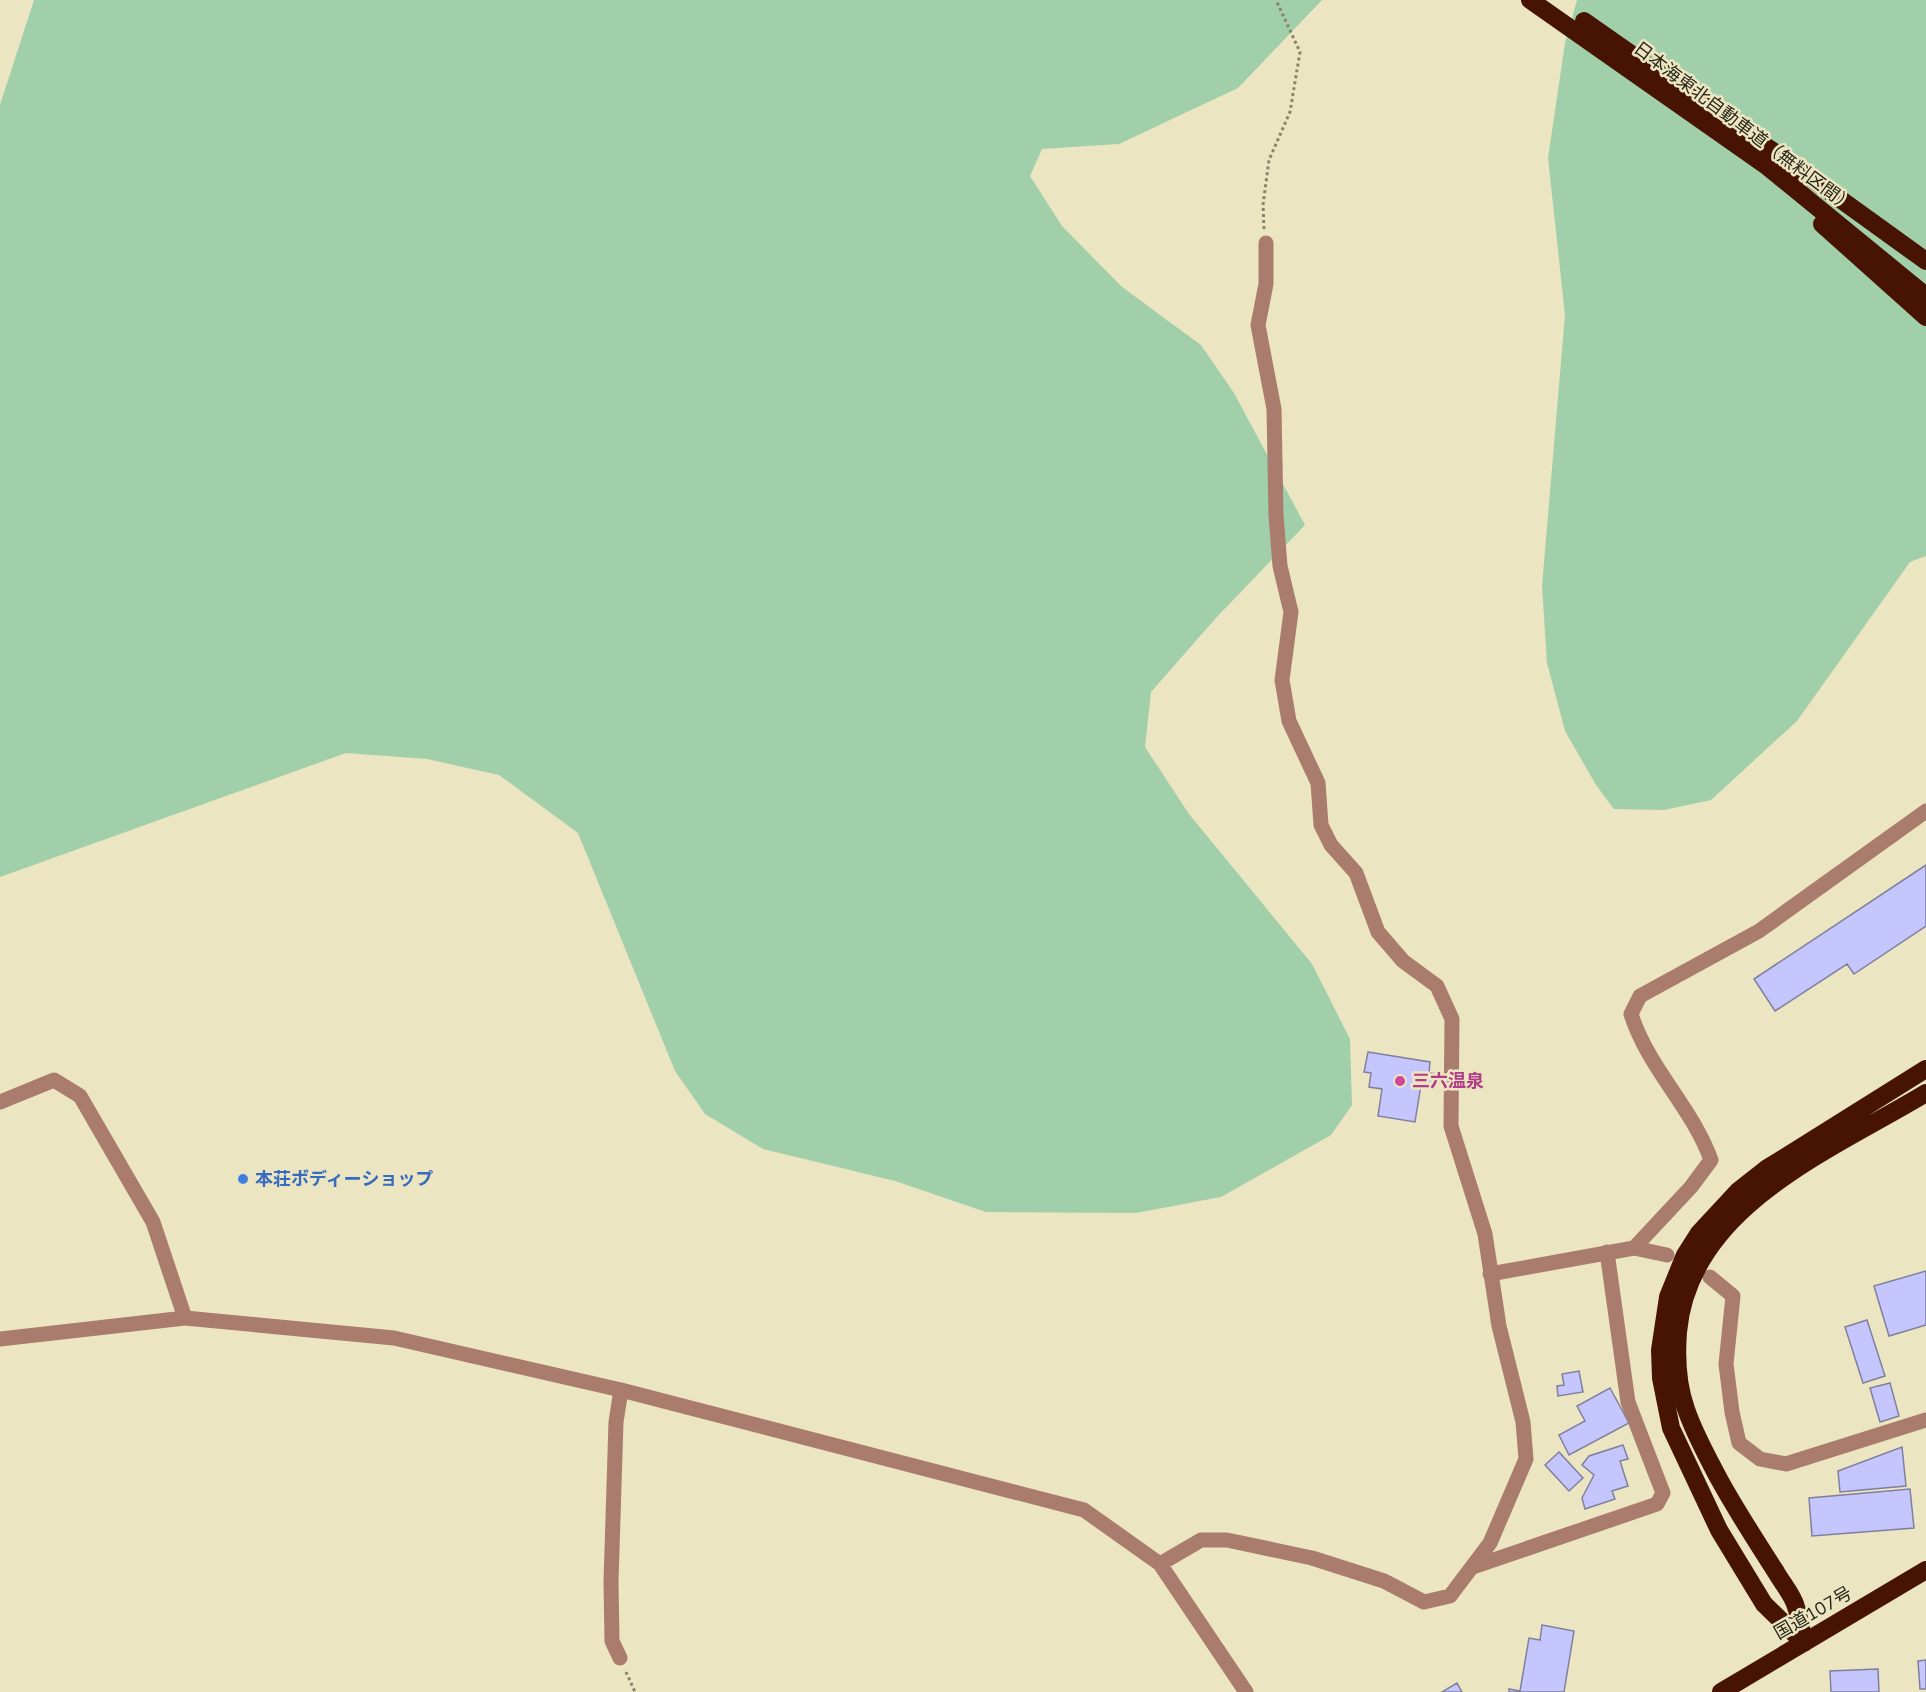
<svg xmlns="http://www.w3.org/2000/svg" width="1926" height="1692" font-family="'Nunito Sans','Noto Sans JP',sans-serif">
	<rect width="100%" height="100%" fill="#ece5c2"/>
	<path fill="#a1cfaa" d="M34 0H1322L1238 88 1119 144 1042 149 1030 176 1062 226 1122 287 1201 345 1234 393 1305 525 1215 619 1151 692 1145 747 1189 814 1312 964 1350 1039 1352 1105 1331 1135 1221 1197 1136 1213 986 1212 895 1181 763 1149 705 1114 675 1071 578 833 499 775 427 759 346 753 0 877V105Z
		M1577 0H1926V556L1910 562 1797 721 1711 800 1664 810 1614 809 1596 785 1565 731 1547 663 1542 586 1565 315 1548 158 1565 43Z"/>
	<path fill="#c6c6fe" stroke="#7f7f9e" stroke-width="1.5" d="M1926 865V926L1854 974 1847 964 1775 1011 1754 979Z
		M1368 1052 1430 1062 1429 1073 1437 1074 1434 1088 1421 1085 1415 1122 1378 1116 1382 1089 1369 1087 1371 1073 1364 1072Z
		M1926 1271V1325L1889 1336 1874 1286Z
		M1867 1320 1885 1376 1863 1383 1845 1327Z
		M1579 1371 1583 1392 1558 1396 1557 1386 1564 1385 1562 1374Z
		M1890 1383 1899 1416 1880 1422 1870 1388Z
		M1610 1388 1629 1423 1569 1455 1559 1435 1585 1421 1577 1406Z
		M1623 1445 1628 1459 1620 1461 1628 1486 1612 1491 1615 1499 1585 1509 1582 1498 1594 1475 1582 1465 1589 1456Z
		M1902 1447 1906 1486 1840 1492 1838 1471Z
		M1559 1452 1583 1478 1569 1491 1545 1465Z
		M1910 1489 1914 1528 1812 1536 1809 1498Z
		M1542 1625 1574 1631 1564 1692H1509V1689L1520 1691 1529 1638 1540 1640Z
		M1926 1660V1689H1920L1918 1661Z
		M1878 1669 1879 1692H1831L1830 1671Z
		M1457 1683 1462 1692H1442Z"/>
	<g fill="none" stroke-linecap="round" stroke-linejoin="round">
		<path stroke="#89846c" stroke-width="3" stroke-dasharray="3 3" stroke-linecap="butt" d="M1264 229 1263 205 1269 160 1290 112 1300 52 1276 0
			M626 1672 635 1692"/>
		<path stroke="#aa7c6d" stroke-width="15" d="M0 1102 54 1080 80 1096 153 1222 185 1318
			M1634 1248 1691 1187 1711 1160C1692 1107 1648 1068 1631 1014L1640 996 1759 931 1926 811
			M1490 1274 1634 1248 1667 1255
			M1710 1277 1733 1296 1726 1364 1732 1412 1739 1443 1760 1459 1786 1464 1926 1420
			M0 1339 185 1318 394 1338 621 1390 1084 1510 1160 1564 1246 1692
			M1160 1564 1201 1540H1227L1312 1558 1384 1581 1424 1602 1450 1596 1490 1543 1526 1459 1523 1422 1499 1326 1485 1234 1451 1126 1452 1019 1437 986 1403 961 1378 932 1356 873 1331 845 1321 825 1318 783 1289 721 1282 680 1291 612 1280 566 1276 515 1274 409 1258 325 1266 284V243
			M1473 1567 1657 1504 1663 1493 1628 1402 1607 1252
			M620 1658 612 1641 611 1582 616 1422 621 1390"/>
		<path stroke="#471403" stroke-width="18" d="M1530 0 1768 167 1926 296
			M1584 21 1721 117
			M1721 117 1779 155 1926 261
			M1822 224 1926 317
			M1804 1643 1764 1604 1719 1530 1671 1428 1661 1378 1660 1350 1668 1297 1685 1255 1699 1233 1738 1191 1766 1169 1926 1069
			M1804 1643C1801 1631 1800 1618 1796 1607 1793 1595 1782 1583 1776 1572 1756 1541 1736 1510 1719 1479 1707 1456 1694 1433 1686 1409 1677 1384 1676 1358 1678 1332 1689 1206 1832 1150 1926 1093
			M1721 1692 1926 1570"/>
	</g>
	<circle fill="#d1479c" stroke="#ece5c2" stroke-width="2" cx="1400" cy="1081" r="6"/>
	<circle fill="#3f7fe0" stroke="#ece5c2" stroke-width="2" cx="243" cy="1179" r="6"/>
	<g text-anchor="middle" stroke-width="5" stroke-linejoin="round" paint-order="stroke">
		<g font-size="18" fill="#292619" stroke="#ece5c2">
			<text transform="translate(1744 127) rotate(37)" y="6">日本海東北自動車道（無料区間）</text>
			<text transform="translate(1813 1613) rotate(-30)" y="6">国道107号</text>
		</g>
		<g font-size="18" font-weight="bold" fill="#b23c85" stroke="#ece5c2" text-anchor="start">
			<text x="1412" y="1087">三六温泉</text>
		</g>
		<g font-size="18" font-weight="bold" fill="#366cbe" stroke="#ece5c2" text-anchor="start">
			<text x="255" y="1185">本荘ボディーショップ</text>
		</g>
	</g>
</svg>
